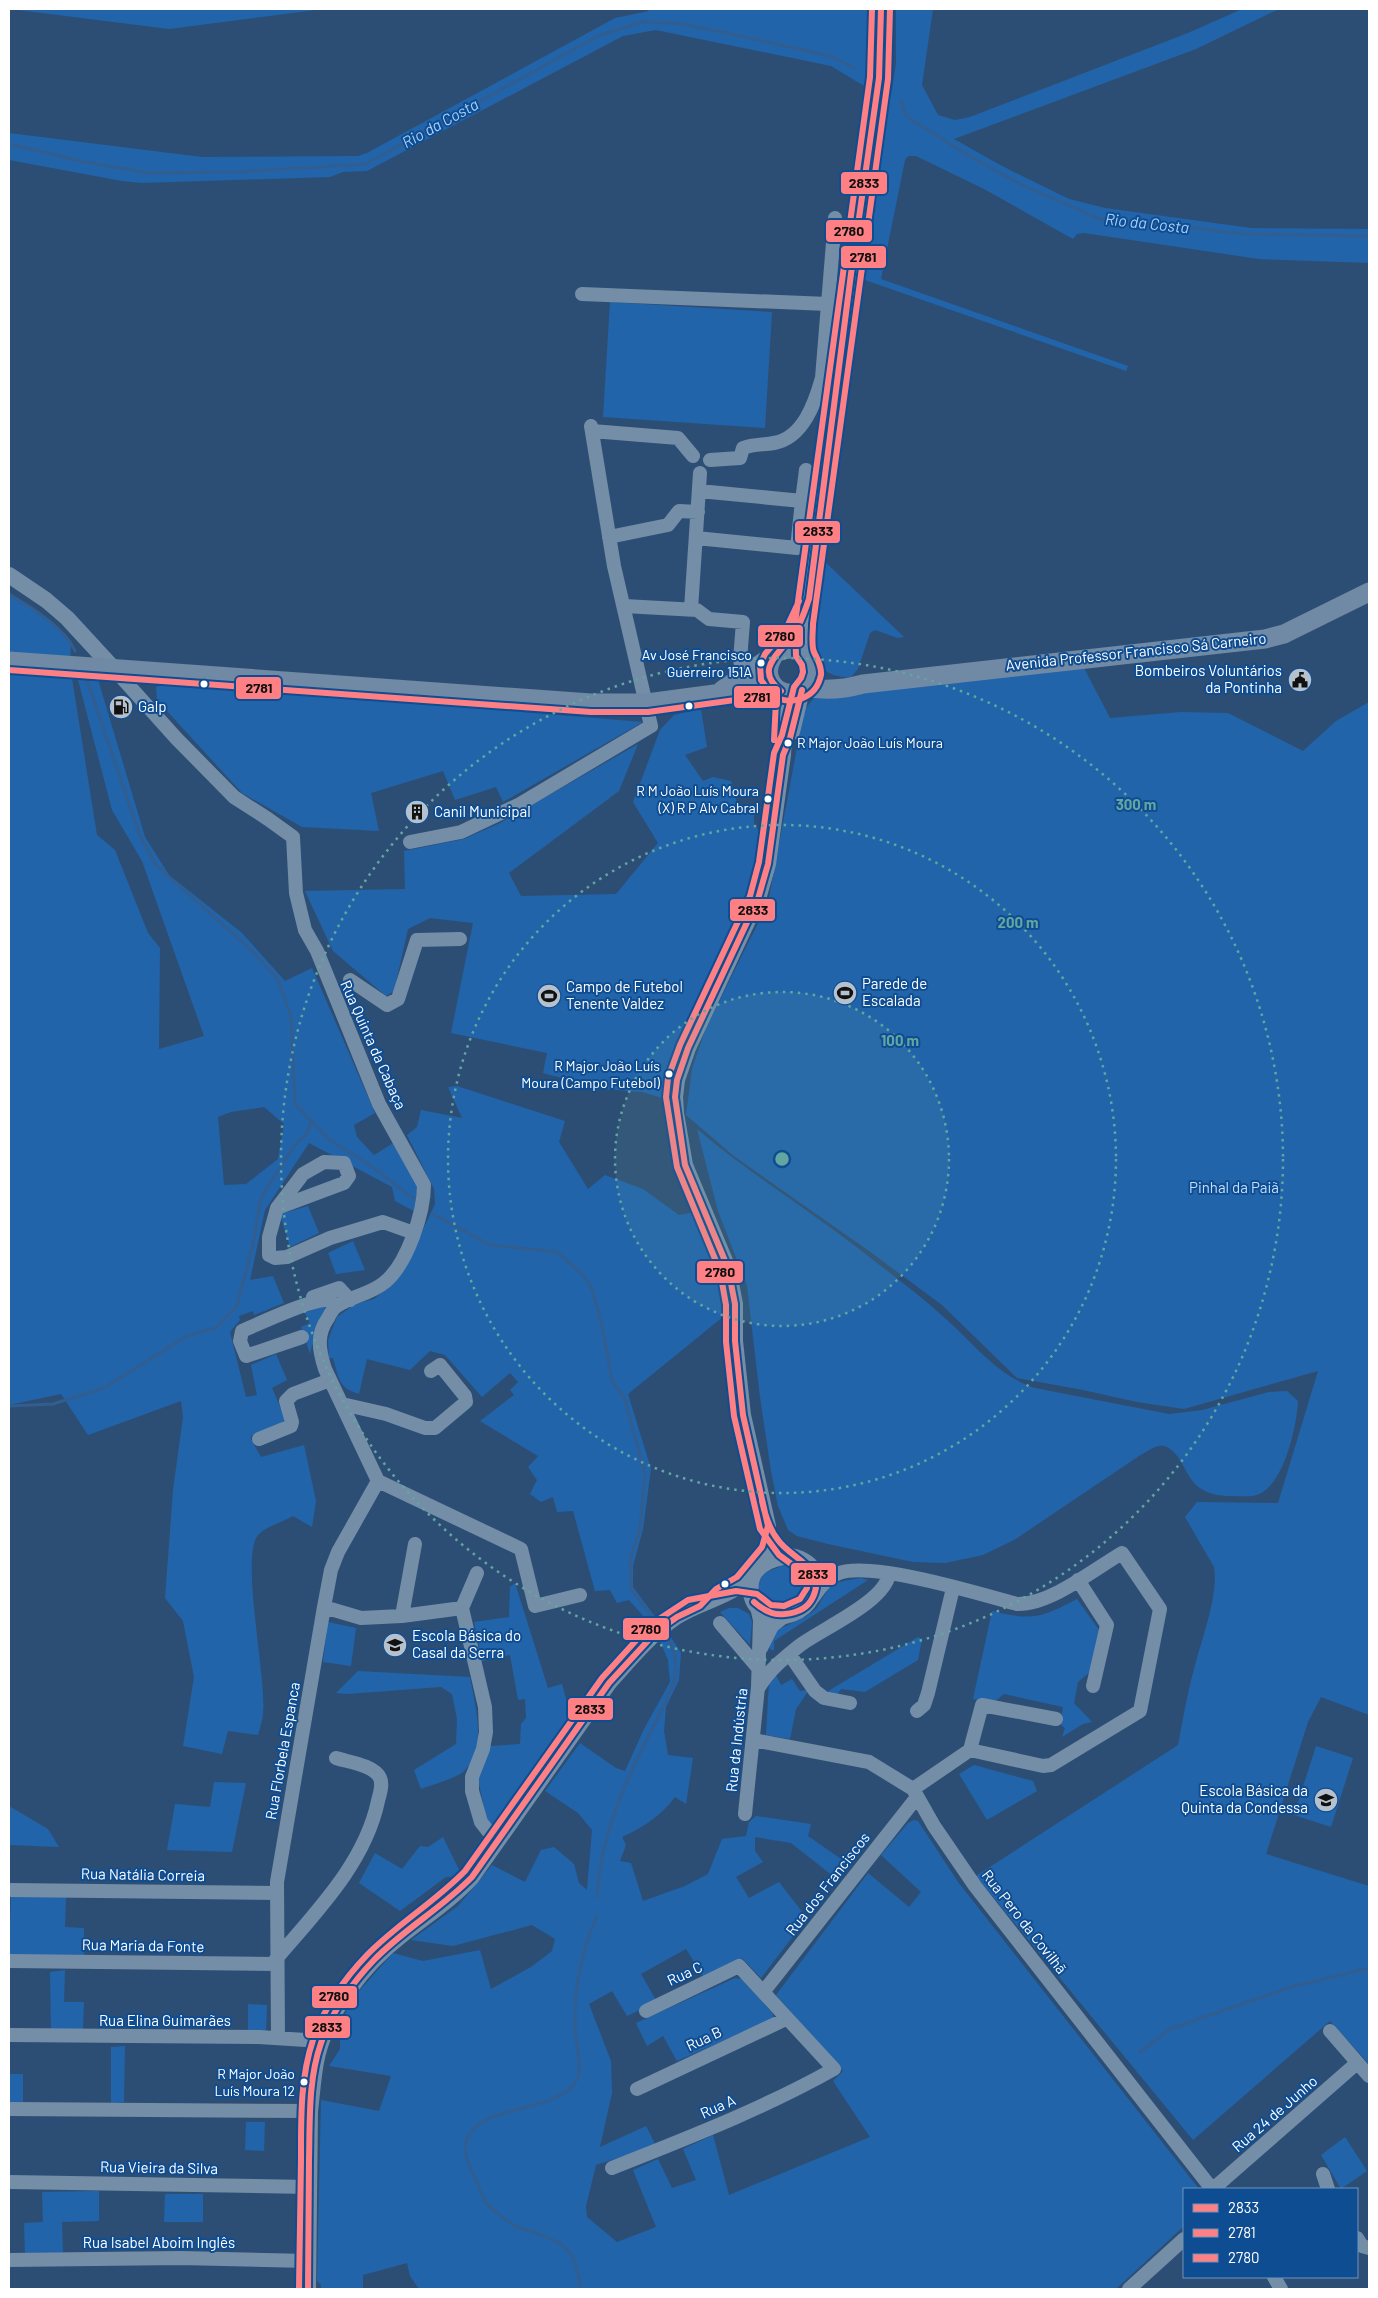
<svg xmlns="http://www.w3.org/2000/svg" width="1378" height="2298" font-family="Barlow,sans-serif">
	<rect width="100%" height="100%" fill="#2d4e74"/>
	<path fill="#2264aa" fill-rule="evenodd" d="M10 9H323L169 29Z
		M645 9H869L870 47 866 87 831 66 656 30 623 36 367 171 343 172 330 177 142 183 122 181 9 160V133L202 157 358 156 367 153 615 18 649 11Z
		M896 9H933L922 85 938 115 955 120 970 117 1188 33 1242 9H1279L1196 49 954 139 1002 166 1069 199 1105 208 1251 228 1369 229V263L1259 259 1084 233 1077 234 1073 239 984 189 916 156H908L905 160 881 279 1128 366 1126 371 862 279 871 186 892 90 896 63Z
		M610 302 772 312 765 428 603 417Z
		M822 559 904 637 898 638 875 630 870 633 858 669 851 677C804 679 812 631 817 601 819 587 821 573 822 559Z
		M9 594 35 610 71 641 70 666 97 835 115 850 148 933 160 948 159 1049 204 1036 142 861 112 810 77 676H97L145 837 169 875 242 933 285 981 312 968 375 1113 354 1125 357 1137 374 1155 395 1142 418 1185 414 1211 395 1201 392 1187 309 1143 265 1210 250 1280 273 1276 284 1303 254 1315 253 1311 239 1316 240 1320 230 1332 246 1397 257 1395 251 1365 276 1354 287 1380 272 1388 285 1418 283 1422 251 1436V1439L261 1457 304 1445 316 1501 312 1527 293 1516C283 1522 267 1526 259 1534 239 1552 267 1679 263 1712 263 1720 260 1727 258 1735L228 1731 222 1754 183 1746 194 1677 183 1621 165 1598 173 1490 183 1417 181 1401 88 1435 61 1394 9 1405ZM264 1107 284 1124 278 1159 246 1184 224 1185 218 1117 231 1112Z
		M1084 668 1110 718 1181 712 1228 713 1303 751 1336 721 1369 702V1715L1321 1697 1308 1722 1266 1854 1369 1886V2064L1330 2021 1193 2140 976 1876 1178 1745C1183 1720 1187 1694 1194 1669 1201 1642 1219 1594 1214 1567L1185 1517 1197 1502 1278 1503 1318 1371 1184 1409 1137 1402 1083 1390 1017 1378 942 1305 869 1251 735 1157 686 1115 692 1069 706 1028 768 903 804 710 815 697Z
		M171 683 643 722 503 802 496 787 455 800 443 771 371 793 379 831 302 827 242 793 157 700 156 687Z
		M701 709 707 747 685 755 703 781 713 777 731 781 739 810 761 807 754 816V824L764 838 748 894 675 1047 665 1074 666 1099 642 1092 603 1089 543 1073 547 1053 451 1033 473 923 430 918 408 929 394 991 386 996 333 951 305 891 405 889 404 851 464 839 500 823 638 744 619 791 509 873 521 896 616 894 658 843 633 802 660 730 674 715Z
		M457 1086 565 1121 559 1142 588 1189 605 1175 643 1189 679 1215 695 1212 717 1259 725 1281 729 1312 628 1394 651 1469 643 1529 633 1566V1587L659 1622 654 1628 629 1600 617 1603 610 1590 595 1591 573 1511 557 1512 553 1497 541 1502 530 1494 537 1480 528 1467 538 1456 480 1421 514 1395 510 1390 518 1382 510 1373 482 1397 445 1355 430 1351 410 1370 367 1359 359 1394C338 1388 339 1378 333 1358H329L328 1340 337 1317 355 1304 374 1299 388 1287 407 1264 435 1204 434 1189 407 1135 417 1127 421 1110 462 1118 448 1087Z
		M697 1129C752 1176 816 1214 873 1260 898 1279 923 1298 947 1320 975 1345 998 1376 1035 1388L1169 1414 1202 1410 1269 1392 1287 1391 1298 1401C1297 1425 1285 1478 1263 1492 1254 1498 1243 1496 1233 1496 1222 1496 1209 1495 1200 1488 1185 1478 1183 1455 1167 1447 1158 1442 1146 1452 1139 1456L1014 1540 983 1555 945 1563 913 1562 828 1544 797 1536 788 1530 778 1506 771 1471 760 1397 747 1286 718 1211Z
		M308 1206 319 1233 290 1247 280 1214Z
		M353 1241 365 1270 336 1274 328 1253Z
		M324 1305 326 1306 316 1327 310 1354 301 1327 310 1323 305 1313Z
		M784 1565C801 1564 808 1573 808 1589L796 1604 772 1608 760 1600 758 1585 764 1573Z
		M860 1578 868 1580 774 1641V1650H771L768 1646 777 1630 805 1617 816 1609 828 1589 839 1582Z
		M515 1583 548 1688 562 1684 568 1706 580 1712 499 1826H495L487 1822 478 1779 490 1746 520 1744 521 1724 526 1718 525 1699 518 1700 510 1655 482 1661 474 1622 509 1617 510 1587Z
		M1077 1599 1099 1630 1090 1672 1078 1682 1074 1703 1092 1722 1083 1724 1062 1737 1065 1728 1060 1724 1063 1707 1004 1694 993 1703 973 1699 992 1611C1032 1621 1041 1618 1077 1599Z
		M729 1608H738L749 1614 752 1622 750 1645 720 1612Z
		M328 1622 356 1628 351 1666 323 1662Z
		M668 1633 681 1653 679 1680 666 1707 664 1731 668 1755 693 1758 686 1804 675 1797C662 1815 642 1828 622 1837L626 1845 620 1861 631 1863 643 1901 685 1886 708 1874 722 1839 746 1836 749 1822 756 1816 811 1824 808 1836 851 1866 838 1880 791 1843 755 1837V1851L763 1862 736 1877 749 1898 779 1882 807 1918 761 1978 742 1958 703 1976 686 1949 641 1974 657 2002 627 2016 612 1991 589 2004 611 2061 612 2093 600 2147 646 2126 656 2146 596 2165 586 2206 587 2217 617 2242 656 2227 633 2170 658 2159 672 2188 696 2180 683 2149 713 2135 729 2195 870 2137 833 2081 843 2071 776 1995 868 1873 909 1907 921 1892 881 1855 908 1823 914 1820 918 1821 958 1882 1199 2189H1184V2226L1116 2289H419L410 2276 407 2263 363 2275V2289H321V2285L317 2281 321 2100 379 2111 391 2076 329 2066 340 2049V2024L352 1999 393 1953 423 1961 480 1950 491 1989 531 1967 552 1951 555 1939 532 1925 453 1946 411 1940 458 1906 492 1865 525 1882 541 1850 554 1847 574 1864 579 1883 587 1890 592 1830 578 1813 545 1791 580 1743 616 1768 625 1771 644 1729 670 1682 668 1660 660 1641Z
		M918 1637 922 1639 918 1660 865 1692 841 1689 836 1697 825 1693Z
		M358 1671 470 1677C475 1706 488 1748 464 1771 457 1778 431 1785 421 1789L414 1770 456 1744 457 1719 452 1694 441 1687 347 1694 336 1693Z
		M775 1673 781 1685 792 1679 800 1691 807 1690V1693L796 1709 790 1739 766 1735V1733L769 1683Z
		M1316 1746 1353 1758 1331 1827 1294 1815Z
		M974 1765 1033 1781 1037 1791 987 1820 959 1774Z
		M214 1782 246 1783 232 1852 167 1850 175 1804 210 1807Z
		M9 1806 48 1829 59 1847 9 1845Z
		M443 1837 462 1876 446 1877 400 1911 359 1883 375 1853 402 1869 420 1846 428 1847Z
		M11 1897H66L65 1927 84 1928V1957L9 1955Z
		M65 1970 64 2002H84L83 2030 51 2031 50 1972Z
		M735 1978 742 1979 773 2014V2019L677 2061 663 2036 647 2046 636 2023Z
		M248 2004 267 2005 266 2031 248 2033Z
		M125 2046 124 2102 111 2103V2047Z
		M9 2074H23V2102H9Z
		M246 2122H265L264 2151 245 2150Z
		M1345 2137 1367 2171 1341 2189 1321 2155Z
		M99 2191V2221L62 2222 63 2253 25 2254 24 2223 43 2222 42 2192Z
		M165 2194H203V2222H164Z"/>
	<g fill="none" stroke-linecap="round" stroke-linejoin="round">
		<path stroke="#325d8f" stroke-width="3" d="M901 101 906 116 971 157 1020 184 1100 219 1128 224 1195 228 1243 234 1369 236
			M9 144 85 162 149 173 238 172 366 164 598 36 642 22 677 23 722 32 830 56 855 68
			M9 594C30 607 65 627 75 651
			M87 680 140 836 156 865 249 948 277 978 291 1016 295 1104 330 1140 370 1165 414 1199
			M433 1214 490 1245 557 1252 584 1276 592 1289 602 1326 612 1381 624 1397 645 1474 640 1528 630 1560 631 1589 656 1622
			M9 1406 53 1404 104 1388 187 1336 215 1328 237 1306 254 1239 260 1202 265 1191 294 1146 307 1134 311 1121
			M597 1897C599 1848 619 1795 641 1751 652 1728 666 1705 674 1681 678 1667 675 1649 667 1637
			M1140 2052 1170 2029 1291 1987 1369 1968
			M580 2289C577 2247 565 2244 528 2230 524 2229 518 2228 514 2225 506 2220 491 2209 485 2201 481 2196 479 2187 476 2180 472 2173 465 2157 465 2148 468 2103 551 2115 574 2084 586 2069 575 2046 575 2029 574 1987 581 1954 597 1915"/>
		<path stroke="#748ea7" stroke-width="14" d="M582 294 828 304
			M592 431 678 438 693 456
			M710 460 740 458 743 448C753 444 763 445 774 443 803 438 815 403 822 378L835 218
			M802 501 806 470
			M609 537 668 525 679 511 698 512
			M696 538 797 548 802 501 699 491
			M624 606 697 610 709 619 743 622 740 660 744 676
			M691 609 700 473
			M114 669 176 738 234 797 268 819 293 837 296 893 305 930 317 951 379 1104 424 1185C424 1213 407 1264 385 1282 371 1294 352 1296 337 1306 333 1308 330 1314 328 1318 316 1335 319 1350 325 1369L378 1481
			M410 842 461 832 520 804 651 726 614 566 591 426
			M350 980 387 1005 398 999 417 940 460 939
			M277 1208 303 1174 324 1162 344 1163 349 1176 344 1183 277 1208 269 1237V1255L275 1258 287 1257 330 1238 383 1222 414 1233
			M313 1297 339 1288 350 1300
			M302 1337 246 1356 240 1341 242 1331C258 1324 312 1299 326 1300 330 1300 333 1303 336 1306
			M342 1404 386 1414 425 1428H435L466 1402 465 1396 440 1365 431 1371
			M259 1439 291 1426 292 1422 286 1401 293 1394 330 1380
			M378 1481 521 1549 535 1606 580 1595
			M477 1573 462 1608 485 1707 486 1732 483 1749 472 1777V1791L481 1822 488 1831 500 1838
			M1078 1580 1107 1625 1093 1686
			M324 1607 361 1618 402 1616 462 1608
			M402 1616 415 1544
			M720 1623 759 1669
			M761 1648 772 1626 786 1615
			M790 1655 815 1691 824 1698 850 1703
			M759 1687C769 1670 784 1658 799 1646 821 1629 887 1601 889 1573
			M917 1711 924 1705 928 1693 953 1588
			M753 1740 869 1762 913 1789 970 1750 1043 1766 1051 1765 1140 1711 1160 1609 1122 1553C1093 1570 1050 1605 1017 1604 980 1594 872 1561 839 1573 829 1576 820 1587 814 1596
			M970 1750 982 1705 1056 1719
			M913 1789 934 1826 975 1886 1212 2189
			M745 1814 758 1687 760 1620 757 1607
			M9 1890 276 1893
			M276 1959C316 1912 365 1863 378 1801 380 1793 383 1785 380 1778 374 1765 348 1762 336 1758
			M9 1961 276 1964
			M764 1991 917 1797
			M1330 2031 1369 2076
			M9 2035 259 2037 321 2041
			M278 2038 277 1882 324 1607 331 1570 338 1552 378 1481
			M637 2089 786 2019
			M9 2109 310 2111
			M612 2168C687 2138 763 2109 834 2069L739 1966 646 2011
			M1323 2174 1328 2189
			M9 2182 310 2187
			M1213 2189 1357 2063
			M1357 2238 1362 2246 1369 2248
			M9 2260 181 2258 308 2261
			M1274 2277 1281 2289
			M1129 2289 1184 2239"/>
		<path stroke="#748ea7" stroke-width="16" d="M9 575 46 600 67 618 114 669
			M778 652 796 629 802 615
			M805 655 804 624 879 78 881 9
			M792 732 802 690
			M791 1556C844 1567 804 1635 763 1611 756 1607 752 1601 751 1593 747 1567 770 1558 791 1556Z
			M761 1565 768 1550V1526L743 1415 735 1341V1304L728 1268 685 1165 676 1113 675 1097 677 1080 688 1048 758 899 768 864 783 755 786 703 781 691
			M308 2289 310 2111C312 2095 313 2078 316 2062 325 2014 363 1965 402 1935 426 1916 451 1900 472 1877L609 1683C630 1659 650 1635 676 1617 701 1601 732 1597 753 1574"/>
		<path stroke="#7089a4" stroke-width="19" d="M9 661 591 703H647L774 686
			M805 687C824 691 845 689 863 684L1265 639 1284 634 1369 592
			M722 690 778 652C826 633 819 713 777 689 767 680 766 668 773 657"/>
		<g stroke="#0f4d92" stroke-width="10">
			<path id="bus-1" d="M781 691C752 668 782 653 795 631 802 621 805 610 809 599L851 274 879 78 881 9
				M754 1602C763 1610 773 1616 785 1614 797 1613 808 1608 813 1597 827 1567 791 1559 778 1540 769 1529 765 1515 762 1501
				M308 2289C308 2246 309 2203 309 2160 310 2121 308 2080 321 2043 332 2012 351 1984 374 1960 404 1929 442 1908 472 1877L609 1683 656 1632 677 1617 700 1606 716 1589 737 1577 762 1547 768 1526 743 1415 735 1341V1304L728 1268 685 1165 675 1097 677 1080 688 1048 758 899 768 864 783 755 790 738 802 690"/>
		</g>
		<g stroke="#0f4d92" stroke-width="10">
			<path id="bus-2" d="M9 670 591 712H648L772 695C791 707 816 699 821 675 822 666 817 659 814 652 811 645 813 632 813 624L888 79 890 9"/>
		</g>
		<g stroke="#0f4d92" stroke-width="10">
			<path id="bus-3" d="M774 740 776 701 761 680 760 665 765 654 785 631 799 601
				M299 2289C300 2246 300 2203 301 2160 301 2121 300 2078 313 2040 324 2008 344 1979 367 1955 397 1924 435 1902 465 1871L602 1678 650 1625 688 1600 736 1591 757 1594 771 1605 784 1606 800 1599 807 1588 805 1574 779 1555 760 1529 734 1416 726 1342V1305L720 1271 677 1167 666 1097 668 1078 680 1045 750 896 759 862 774 753 782 735 794 687 801 678 803 672 802 665 796 656 795 623 870 77 872 9"/>
		</g>
		<use href="#bus-1" stroke="#ff8084" stroke-width="6"/>
		<use href="#bus-2" stroke="#ff8084" stroke-width="6"/>
		<use href="#bus-3" stroke="#ff8084" stroke-width="6"/>
	</g>
	<circle cx="782" cy="1159" r="167" fill="#63a6a1" fill-opacity=".12"/>
	<g fill="none" stroke="#63a6a1" stroke-width="2.5" stroke-dasharray="2.5 5">
		<circle cx="782" cy="1159" r="167"/>
		<circle cx="782" cy="1159" r="334"/>
		<circle cx="782" cy="1159" r="501"/>
	</g>
	<defs>
		<g id="civic-disc" transform="scale(1.25)"><circle r="9.5" fill="#b6c1ce" stroke="#0f4d92"/><path d="M-.6-6.5H3V-4.5H.6V-3L4-1V1h2V6H-6V1h2V-1L-.6-3ZM-1.2 2.5V6h2.4V2.5Z" fill="#111"/></g>
		<g id="fuel-disc" transform="scale(1.25)"><circle r="9.5" fill="#b6c1ce" stroke="#0f4d92"/><path d="M-5.5-6h7V0h2V4h1.3V-2.5L3-4.5l.8-.8L6-3V5H2.5V1h-1V6h-7ZM-4.2-4.7v3.2H.2V-4.7Z" fill="#111"/></g>
		<g id="building-disc" transform="scale(1.25)"><circle r="9.5" fill="#b6c1ce" stroke="#0f4d92"/><path d="M-4-6H4V6H1V3H-1V6H-4ZM-2.5-4.3h1.7v1.8h-1.7ZM.8-4.3h1.7v1.8H.8ZM-2.5-1h1.7V.8h-1.7ZM.8-1h1.7V.8H.8Z" fill="#111"/></g>
		<g id="stadium-disc" transform="scale(1.25)"><circle r="9.5" fill="#b6c1ce" stroke="#0f4d92"/><path d="M0-5a6.5 5 0 1 0 0 10a6.5 5 0 1 0 0-10ZM-3.5-1.8h7v3.6h-7Z" fill="#111"/></g>
		<g id="school-disc" transform="scale(1.25)"><circle r="9.5" fill="#b6c1ce" stroke="#0f4d92"/><path d="M0-5L7-2L0 1L-7-2ZM-4 1L0 2.5L4 1V4Q0 6-4 4Z" fill="#111"/></g>
	</defs>
	<g fill-rule="evenodd">
		<use href="#civic-disc" x="1300" y="680"/>
		<use href="#fuel-disc" x="121" y="707"/>
		<use href="#building-disc" x="417" y="812"/>
		<use href="#stadium-disc" x="845" y="993"/>
		<use href="#stadium-disc" x="549" y="996"/>
		<use href="#school-disc" x="395" y="1645"/>
		<use href="#school-disc" x="1326" y="1800"/>
	</g>
	<g fill="#fff" stroke="#0f4d92" stroke-width="2">
		<circle cx="761" cy="663" r="4.5"/>
		<circle cx="204" cy="684" r="4.5"/>
		<circle cx="689" cy="706" r="4.5"/>
		<circle cx="788" cy="743" r="4.5"/>
		<circle cx="768" cy="799" r="4.5"/>
		<circle cx="669" cy="1074" r="4.5"/>
		<circle cx="725" cy="1584" r="4.5"/>
		<circle cx="304" cy="2082" r="4.5"/>
	</g>
	<g text-anchor="middle" stroke-width="4" stroke-linejoin="round" paint-order="stroke">
		<g font-size="14" fill="#fff" stroke="#0f4d92" text-anchor="end">
			<text x="752" y="660">Av José Francisco<tspan x="752" dy="17">Guerreiro 151A</tspan></text>
			<text x="797" y="748" text-anchor="start">R Major João Luís Moura</text>
			<text x="759" y="796">R M João Luís Moura<tspan x="759" dy="17">(X) R P Alv Cabral</tspan></text>
			<text x="660" y="1071">R Major João Luís<tspan x="660" dy="17">Moura (Campo Futebol)</tspan></text>
			<text x="295" y="2079">R Major João<tspan x="295" dy="17">Luís Moura 12</tspan></text>
		</g>
		<g font-size="15" fill="#fff" stroke="#0f4d92">
			<text transform="translate(1136 652) rotate(-6)" y="5">Avenida Professor Francisco Sá Carneiro</text>
			<text transform="translate(373 1045) rotate(66)" y="5">Rua Quinta da Cabaça</text>
			<text transform="translate(737 1740) rotate(-84)" y="5">Rua da Indústria</text>
			<text transform="translate(283 1751) rotate(-80)" y="5">Rua Florbela Espanca</text>
			<text transform="translate(143 1875) rotate(1)" y="5">Rua Natália Correia</text>
			<text transform="translate(828 1884) rotate(-52)" y="5">Rua dos Franciscos</text>
			<text transform="translate(1024 1922) rotate(52)" y="5">Rua Pero da Covilhã</text>
			<text transform="translate(143 1946) rotate(1)" y="5">Rua Maria da Fonte</text>
			<text transform="translate(685 1974) rotate(-25)" y="5">Rua C</text>
			<text x="165" y="2026">Rua Elina Guimarães</text>
			<text transform="translate(704 2039) rotate(-25)" y="5">Rua B</text>
			<text transform="translate(718 2107) rotate(-24)" y="5">Rua A</text>
			<text transform="translate(1275 2114) rotate(-41)" y="5">Rua 24 de Junho</text>
			<text transform="translate(159 2168) rotate(1)" y="5">Rua Vieira da Silva</text>
			<text x="159" y="2248">Rua Isabel Aboim Inglês</text>
		</g>
		<g font-size="15" fill="#fff" stroke="#0f4d92" text-anchor="start">
			<text x="1282" y="676" text-anchor="end">Bombeiros Voluntários<tspan x="1282" dy="17">da Pontinha</tspan></text>
			<text x="138" y="712">Galp</text>
			<text x="434" y="817">Canil Municipal</text>
			<text x="862" y="989">Parede de<tspan x="862" dy="17">Escalada</tspan></text>
			<text x="566" y="992">Campo de Futebol<tspan x="566" dy="17">Tenente Valdez</tspan></text>
			<text x="412" y="1641">Escola Básica do<tspan x="412" dy="17">Casal da Serra</tspan></text>
			<text x="1308" y="1796" text-anchor="end">Escola Básica da<tspan x="1308" dy="17">Quinta da Condessa</tspan></text>
		</g>
		<g font-size="15" fill="#c2dffe" stroke="#0f4d92">
			<text x="1234" y="1193">Pinhal da Paiã</text>
		</g>
		<g font-size="16" font-style="italic" fill="#a6d0fb" stroke="#0f4d92">
			<text transform="translate(440 123) rotate(-29)" y="6">Rio da Costa</text>
			<text transform="translate(1147 223) rotate(6)" y="6">Rio da Costa</text>
		</g>
	</g>
	<circle cx="782" cy="1159" r="8" fill="#63a6a1" stroke="#0f4d92" stroke-width="2.5"/>
	<g font-size="15" text-anchor="middle" font-weight="bold" fill="#63a6a1" stroke="#0f4d92" stroke-width="4" stroke-linejoin="round" paint-order="stroke">
		<text x="1136" y="810">300 m</text>
		<text x="1018" y="928">200 m</text>
		<text x="900" y="1046">100 m</text>
	</g>
	<g stroke="#0f4d92" stroke-width="2">
		<rect x="840" y="171" width="48" height="24" rx="5" fill="#ff8084"/>
		<rect x="825" y="219" width="48" height="24" rx="5" fill="#ff8084"/>
		<rect x="840" y="245" width="47" height="24" rx="5" fill="#ff8084"/>
		<rect x="794" y="520" width="47" height="24" rx="5" fill="#ff8084"/>
		<rect x="757" y="624" width="47" height="24" rx="5" fill="#ff8084"/>
		<rect x="235" y="676" width="47" height="24" rx="5" fill="#ff8084"/>
		<rect x="733" y="685" width="48" height="24" rx="5" fill="#ff8084"/>
		<rect x="729" y="898" width="47" height="24" rx="5" fill="#ff8084"/>
		<rect x="696" y="1260" width="48" height="24" rx="5" fill="#ff8084"/>
		<rect x="790" y="1562" width="47" height="24" rx="5" fill="#ff8084"/>
		<rect x="622" y="1617" width="48" height="24" rx="5" fill="#ff8084"/>
		<rect x="567" y="1697" width="47" height="24" rx="5" fill="#ff8084"/>
		<rect x="311" y="1985" width="47" height="24" rx="5" fill="#ff8084"/>
		<rect x="304" y="2015" width="47" height="24" rx="5" fill="#ff8084"/>
	</g>
	<g font-size="14" text-anchor="middle" font-weight="bold" fill="#111">
		<text x="864" y="188">2833</text>
		<text x="849" y="236">2780</text>
		<text x="863" y="262">2781</text>
		<text x="818" y="536">2833</text>
		<text x="780" y="641">2780</text>
		<text x="259" y="693">2781</text>
		<text x="757" y="702">2781</text>
		<text x="753" y="915">2833</text>
		<text x="720" y="1277">2780</text>
		<text x="813" y="1579">2833</text>
		<text x="646" y="1634">2780</text>
		<text x="590" y="1714">2833</text>
		<text x="334" y="2001">2780</text>
		<text x="327" y="2032">2833</text>
	</g>
	<rect width="1378" height="2298" fill="none" stroke="#ffffff" stroke-width="20"/>
	<rect x="1183" y="2188" width="175" height="90" fill="#0f4d92" stroke="#6f94be"/>
	<rect x="1193" y="2204" width="25" height="8" fill="#ff8084" stroke="#6f94be"/>
	<text x="1228" y="2213" font-size="15" fill="#ffffff">2833</text>
	<rect x="1193" y="2229" width="25" height="8" fill="#ff8084" stroke="#6f94be"/>
	<text x="1228" y="2238" font-size="15" fill="#ffffff">2781</text>
	<rect x="1193" y="2254" width="25" height="8" fill="#ff8084" stroke="#6f94be"/>
	<text x="1228" y="2263" font-size="15" fill="#ffffff">2780</text>
</svg>
